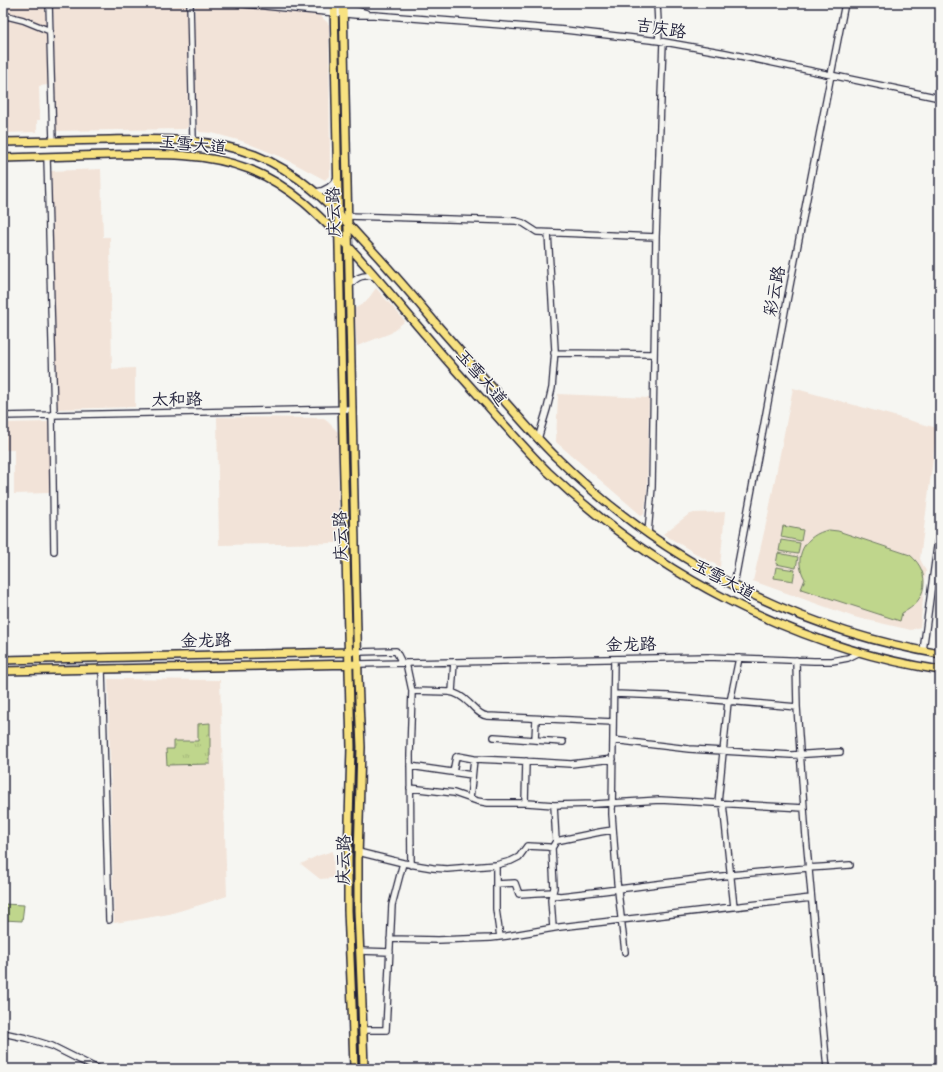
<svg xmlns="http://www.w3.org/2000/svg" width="943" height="1072" font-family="Itim,'LXGW WenKai TC',sans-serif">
	<defs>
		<pattern id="grass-tufts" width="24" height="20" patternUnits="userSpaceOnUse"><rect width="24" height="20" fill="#bfd68c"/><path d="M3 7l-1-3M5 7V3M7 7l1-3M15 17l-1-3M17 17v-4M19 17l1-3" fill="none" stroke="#a4b77a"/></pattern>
	</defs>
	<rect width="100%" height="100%" fill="#f6f6f2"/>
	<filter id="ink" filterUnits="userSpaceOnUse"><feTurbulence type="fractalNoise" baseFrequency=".025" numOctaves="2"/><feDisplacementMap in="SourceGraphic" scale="8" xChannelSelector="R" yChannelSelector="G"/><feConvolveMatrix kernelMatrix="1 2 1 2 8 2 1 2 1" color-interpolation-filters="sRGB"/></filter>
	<g filter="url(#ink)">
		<path fill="#f2e3d8" d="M3 3H45L46 24 45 26 3 14Z
			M53 3H185L187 7 188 127 185 129 56 131Z
			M197 3 319 15 327 22 329 25 330 175 325 180 284 158 242 141 212 133 200 132 197 129 194 33 195 6Z
			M3 17 23 22 46 32 48 85 39 86 40 120H37V132L3 133Z
			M101 169 103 237H110L112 369 135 368V407L57 409 51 171Z
			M376 288 405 321 391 333 357 346 354 309 366 302Z
			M793 388 937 428 920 559 926 571 920 627 911 630 854 617 753 581 768 515Z
			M558 394 649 398 647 494 644 514 642 516 556 442Z
			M217 417 324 418 338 432 339 543 219 545Z
			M49 422V493L14 494V450H3V423Z
			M725 512 720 567 700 556 663 534 688 515 694 513Z
			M108 679 220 680 227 896 203 904 169 914 135 920 114 923Z
			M333 851 334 878 320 879 301 864 317 856Z"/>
		<path fill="url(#grass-tufts)" stroke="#707c64" d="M210 723V764L167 765 166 749H174V741H198V724Z"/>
		<path fill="#bfd68c" stroke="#707c64" d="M783 526 803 530 801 541 781 537Z
			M829 530 838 531 910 555C932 573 927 602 902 613L900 621 801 589 805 579C792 558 805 534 829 530Z
			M781 540 800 543 798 554 779 551Z
			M778 553 798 557 796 568 776 564Z
			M776 567 795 570 793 581 774 578Z
			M3 904 24 905 22 921 3 920Z"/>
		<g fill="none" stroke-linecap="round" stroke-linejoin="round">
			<g stroke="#22223b" stroke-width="8">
				<path id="minor" d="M49 3 53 141
					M190 3 193 140
					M234 3 356 15H374L565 30 659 41 726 53 940 98
					M287 3 356 10 366 13
					M657 3 659 41
					M3 15 23 20 50 31
					M47 157 54 415
					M316 192C325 191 332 187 337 178
					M348 216 516 221 523 223 537 232 656 237
					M350 285C357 276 365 274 376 277
					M554 353 654 354
					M52 415 54 551
					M3 416 352 409
					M538 439 547 409 552 388 555 350 548 233
					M648 533 652 487 656 237 663 42
					M734 585 785 311 845 3
					M923 651 940 524
					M358 652 396 651 402 663
					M614 659 612 814 617 882 625 952
					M796 660 797 707 806 837 827 1069
					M406 663 412 691 410 755 411 865
					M358 664 708 657 814 661H832L848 658 860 652
					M102 669 109 920
					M412 691 449 692C457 693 463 697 469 703 475 708 479 715 487 716L613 722
					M452 692 454 662
					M614 694 668 696 797 707
					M730 702 739 658
					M494 737 563 742
					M535 740 536 719
					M613 740 689 749 791 755 840 752
					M410 766 472 775
					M453 772 456 757 458 756 474 759
					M410 788 454 793 477 801 488 803H527L554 805 595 804 660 800 804 808
					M470 799 474 759 521 761 571 764 613 759
					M525 803 526 761
					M718 803 728 702
					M723 804 734 907
					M556 841 600 832 613 830
					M358 852 403 863 433 868 447 869 496 865 511 861 519 857 527 846 548 847 552 848
					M496 865V909L500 937
					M496 884 515 883 519 894 553 892
					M552 895 560 896C614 890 669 882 723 876 765 871 807 868 850 865
					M553 928 551 899 554 888 552 848 556 841 554 805
					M390 939 438 940 491 938 507 936 560 927 811 898
					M360 951 390 952
					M363 1030H386L392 905 403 863
					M3 1033 26 1038 52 1046 98 1069"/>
			</g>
			<g stroke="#22223b" stroke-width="10">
				<path id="major" d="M334 3 343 442 351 747 348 858V910L352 1005 354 1069
					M343 3 358 678 361 747 358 859V910L362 1005 364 1069
					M3 142C39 141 74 141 110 140 159 139 208 137 255 155 299 172 329 203 360 237 387 266 413 296 438 326 458 349 478 371 498 394 518 416 537 439 559 460 663 561 797 630 940 654
					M3 158C39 157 74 156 110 155 157 154 205 152 249 169 292 186 320 216 350 248 377 277 402 308 428 338 447 361 467 383 487 405 507 428 527 451 548 472 655 574 794 647 940 670
					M3 660 351 652
					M3 671 358 664"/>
			</g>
			<use href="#minor" stroke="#f6f6f2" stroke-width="5.5"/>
			<use href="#major" stroke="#f8e281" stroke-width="7"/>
		</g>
	</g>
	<g text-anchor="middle" stroke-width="3" stroke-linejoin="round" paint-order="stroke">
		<g font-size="17" fill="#22223b" stroke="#f6f6f2">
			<text transform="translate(661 28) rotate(9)" y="6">吉庆路</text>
			<text transform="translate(193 144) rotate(6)" y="6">玉雪大道</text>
			<text transform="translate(333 212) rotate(-91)" y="6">庆云路</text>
			<text transform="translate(774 291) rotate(-79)" y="6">彩云路</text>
			<text transform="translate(482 377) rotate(49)" y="6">玉雪大道</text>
			<text transform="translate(177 399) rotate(-1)" y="6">太和路</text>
			<text transform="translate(340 536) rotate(-91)" y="6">庆云路</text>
			<text transform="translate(724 579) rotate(28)" y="6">玉雪大道</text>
			<text transform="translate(206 640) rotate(-1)" y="6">金龙路</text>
			<text transform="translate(631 644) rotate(-1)" y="6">金龙路</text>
			<text transform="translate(343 860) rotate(-89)" y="6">庆云路</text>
		</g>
	</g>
	<rect width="943" height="1072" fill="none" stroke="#f6f6f2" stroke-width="16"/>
	<rect x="8" y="8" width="927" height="1056" fill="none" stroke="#22223b" stroke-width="1.5" filter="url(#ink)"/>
</svg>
